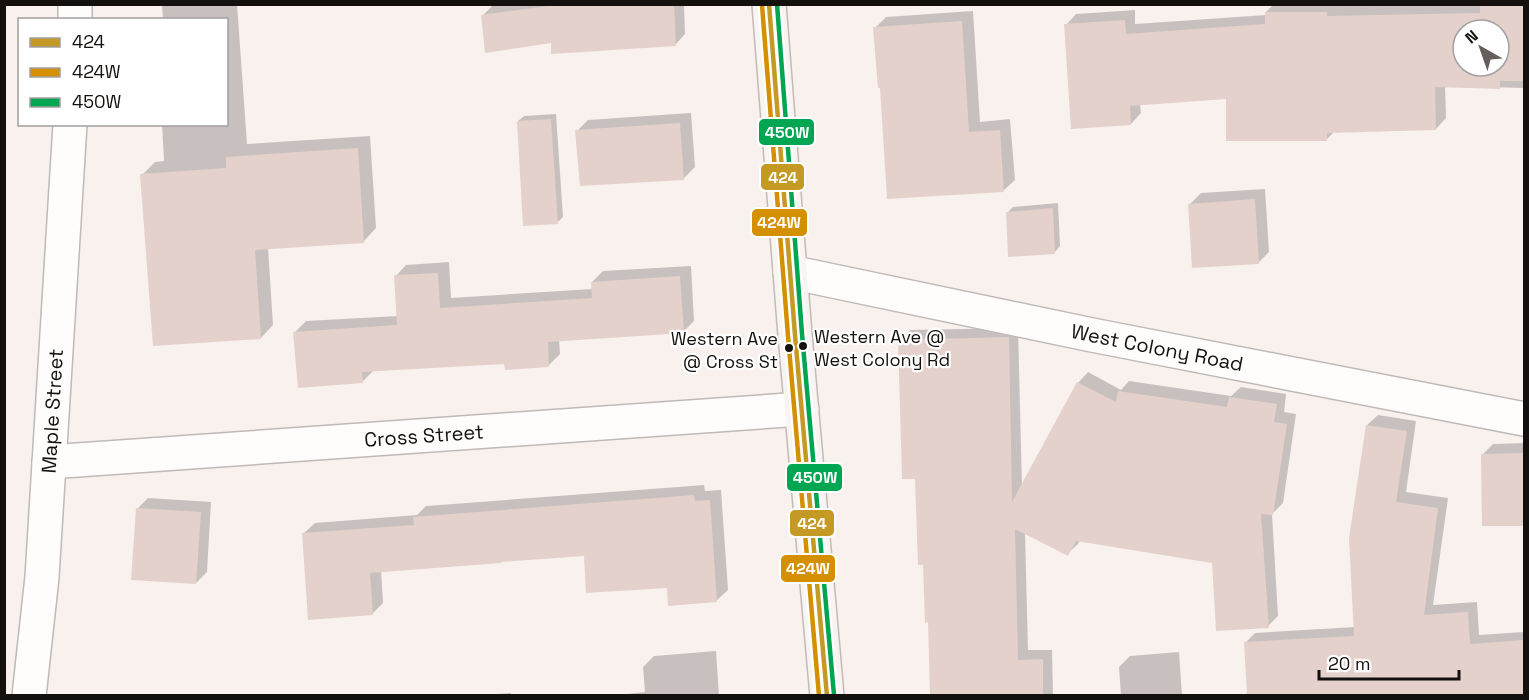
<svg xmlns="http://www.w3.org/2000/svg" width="1529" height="700" font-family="'Space Grotesk',sans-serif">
	<rect width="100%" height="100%" fill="#f9f1ee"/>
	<path fill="#0003" fill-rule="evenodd" d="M162 4H237L247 144 370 136 376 228 364 241 268 247 273 325 261 338 142 175 155 162 164 161 162 124H226V20H163Z
		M498 4H684L685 34 675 45 552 42 482 16 493 5Z
		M1274 4H1337V6L1524 4V88L1445 86 1446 118 1436 129 1335 131 1326 140 1227 97 1140 104 1141 113 1131 124 1066 25 1076 14 1135 10V24L1266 15V12ZM1463 30H1499V66H1463Z
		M973 11 980 122 1010 119 1015 180 1004 190 875 28 886 17Z
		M691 113 695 167 684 178 577 131 588 120Z
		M556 114 563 217 558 222 518 121 524 116Z
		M1265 189 1269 252 1258 263 1190 204 1201 193Z
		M1058 203 1060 246 1055 252 1008 212 1013 207Z
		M449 262 451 298 592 289V282L603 271 691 266 694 321 683 332 559 340 560 354 549 365 506 362 373 371 362 382 295 332 306 321 398 316 396 276 406 265Z
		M1018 328 1022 487 1078 383 1088 372 1121 390 1129 381 1231 396 1241 387 1286 394 1284 412 1296 414 1283 503 1272 514 1278 616 1268 626 1213 562 1080 540 1078 544 1067 554 1025 533 1028 650H1052L1053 696H932L930 621 917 477 900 340 910 330Z
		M1378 415 1416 421 1406 492 1448 498 1433 605 1477 602 1479 635 1524 632V696H1249L1245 643 1255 633 1355 627 1367 425Z
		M1524 443V524H1483L1482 455 1493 444Z
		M704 485 705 491 721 490 728 590 717 600 668 586 586 554 381 570 383 603 372 614 304 533 315 523 417 515 426 506Z
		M148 498 211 502 207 572 196 583 137 509Z
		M716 651 719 696H609L645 692 643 667 654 656Z
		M1179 652 1182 696H1121L1119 667 1130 656Z
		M511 693V696H472Z"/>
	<path fill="#e5d1cb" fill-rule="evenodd" d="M574 4H674L676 46 551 54V43L485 53 481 15 548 6Z
		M1480 5 1524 6V81H1500V89L1435 87 1436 130 1327 133V141H1226V99L1130 106 1131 125 1071 129 1064 24 1125 20 1126 34 1265 24V12H1327V16L1480 13ZM1463 30H1499V66H1463Z
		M962 21 969 132 1000 130 1004 192 887 199 880 88H878L873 27Z
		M551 119 558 224 523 226 517 121Z
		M680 123 684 180 580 186 575 130Z
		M358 148 364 243 255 250 261 339 153 346 140 174 226 168V157Z
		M1255 199 1259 264 1192 268 1188 204Z
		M1053 208 1055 254 1008 257 1006 212Z
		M438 273 440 308 592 298 591 282 680 276 684 333 548 342 549 367 505 370 504 364 362 372 363 383 298 388 293 332 397 325 394 275Z
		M1009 337 1012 502 1077 382 1116 402 1118 391 1227 407 1229 397 1277 404 1274 422 1287 424 1273 515 1261 514 1269 628 1216 631 1212 563 1076 541 1068 556 1015 529 1018 660 1043 659V696H930L928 622 925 623 923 565H918L915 479H902L898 340Z
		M1366 425 1407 431 1396 502 1438 508 1424 615 1468 612 1470 644 1524 640V696H1247L1244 642 1354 636 1349 538Z
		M1524 453V526H1482L1481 454Z
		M694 495 695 501 710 500 717 602 668 606 667 588 586 593 584 556 501 562V563L370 573 373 615 308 620 302 533 414 525 413 517Z
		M136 508 201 512 196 584 131 580Z"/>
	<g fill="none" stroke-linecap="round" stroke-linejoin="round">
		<g stroke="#bfb9b7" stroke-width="36">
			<g id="minor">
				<path id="s1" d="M790 272 1092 335 1524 419"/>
				<path id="s2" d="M49 462 802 409"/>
			</g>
		</g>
		<g stroke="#bfb9b7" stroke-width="36">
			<g id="tertiary">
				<path d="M75 20V4"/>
				<path id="s3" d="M29 696 42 577 70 124"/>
			</g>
		</g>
		<g stroke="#c4b9b7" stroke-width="36">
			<path id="primary" d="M769 4 795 335 827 696"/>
		</g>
		<use href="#minor" stroke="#fefdfc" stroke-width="33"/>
		<use href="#tertiary" stroke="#fefdfc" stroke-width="33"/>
		<use href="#primary" stroke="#f8f4f2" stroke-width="33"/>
		<g stroke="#fff" stroke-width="9">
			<path id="bus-1" d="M769 4 795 335 827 696"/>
		</g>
		<g stroke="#fff" stroke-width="9">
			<path id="bus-2" d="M762 5 788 336 819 696"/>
		</g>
		<g stroke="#fff" stroke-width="9">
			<path id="bus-3" d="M777 4 802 334 834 695"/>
		</g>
		<use href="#bus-1" stroke="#c49924" stroke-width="4.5"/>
		<use href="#bus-2" stroke="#d59002" stroke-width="4.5"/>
		<use href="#bus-3" stroke="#00a651" stroke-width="4.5"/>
	</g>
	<g fill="#14100e" stroke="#fff" stroke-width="2">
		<circle cx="803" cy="346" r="5"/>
		<circle cx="789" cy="348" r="5"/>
	</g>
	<g text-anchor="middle" stroke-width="4.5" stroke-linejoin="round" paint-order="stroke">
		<g font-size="18" fill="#14100e" stroke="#fff" text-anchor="start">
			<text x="814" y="343">Western Ave @<tspan x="814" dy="23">West Colony Rd</tspan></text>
			<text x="778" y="345" text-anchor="end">Western Ave<tspan x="778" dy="23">@ Cross St</tspan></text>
		</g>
		<g font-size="20" fill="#14100e" stroke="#fff">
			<text dy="7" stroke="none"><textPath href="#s1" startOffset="375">West Colony Road</textPath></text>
			<text dy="7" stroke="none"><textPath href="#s3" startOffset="286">Maple Street</textPath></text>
			<text dy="7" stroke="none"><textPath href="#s2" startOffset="376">Cross Street</textPath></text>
		</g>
	</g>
	<g stroke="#fff" stroke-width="2">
		<rect x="758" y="118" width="57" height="28" rx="6" fill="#00a651"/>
		<rect x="760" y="163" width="45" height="28" rx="6" fill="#c49924"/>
		<rect x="751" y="208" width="57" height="29" rx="6" fill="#d59002"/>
		<rect x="786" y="463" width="57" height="29" rx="6" fill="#00a651"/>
		<rect x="789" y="509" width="46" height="28" rx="6" fill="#c49924"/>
		<rect x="780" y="554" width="56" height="29" rx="6" fill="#d59002"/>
	</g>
	<g font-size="16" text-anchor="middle" font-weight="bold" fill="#fff">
		<text x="787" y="138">450W</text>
		<text x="783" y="183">424</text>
		<text x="779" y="228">424W</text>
		<text x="815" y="483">450W</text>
		<text x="812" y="529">424</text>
		<text x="808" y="574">424W</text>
	</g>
	<rect width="1529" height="700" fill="none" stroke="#14100e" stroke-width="12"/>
	<rect x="18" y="18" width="210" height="108" fill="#ffffff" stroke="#a19f9f" stroke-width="1.5"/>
	<rect x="30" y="38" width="30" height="9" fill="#c49924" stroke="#a19f9f" stroke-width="1.5"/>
	<text x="72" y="48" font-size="18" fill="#14100e">424</text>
	<rect x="30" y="68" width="30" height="9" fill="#d59002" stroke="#a19f9f" stroke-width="1.5"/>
	<text x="72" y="78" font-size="18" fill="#14100e">424W</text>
	<rect x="30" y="98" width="30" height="9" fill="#00a651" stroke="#a19f9f" stroke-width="1.5"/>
	<text x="72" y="108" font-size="18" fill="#14100e">450W</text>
	<g transform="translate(1481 48) rotate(320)"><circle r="28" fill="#ffffff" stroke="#a19f9f" stroke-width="1.5"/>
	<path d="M0-4.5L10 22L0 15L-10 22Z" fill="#645f5c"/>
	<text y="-9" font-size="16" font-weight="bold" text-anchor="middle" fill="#14100e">N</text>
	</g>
	<path d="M1319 670v9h140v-9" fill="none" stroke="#14100e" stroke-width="3"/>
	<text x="1328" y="670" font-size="18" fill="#14100e" stroke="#ffffff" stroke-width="4.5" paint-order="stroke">20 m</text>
</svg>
